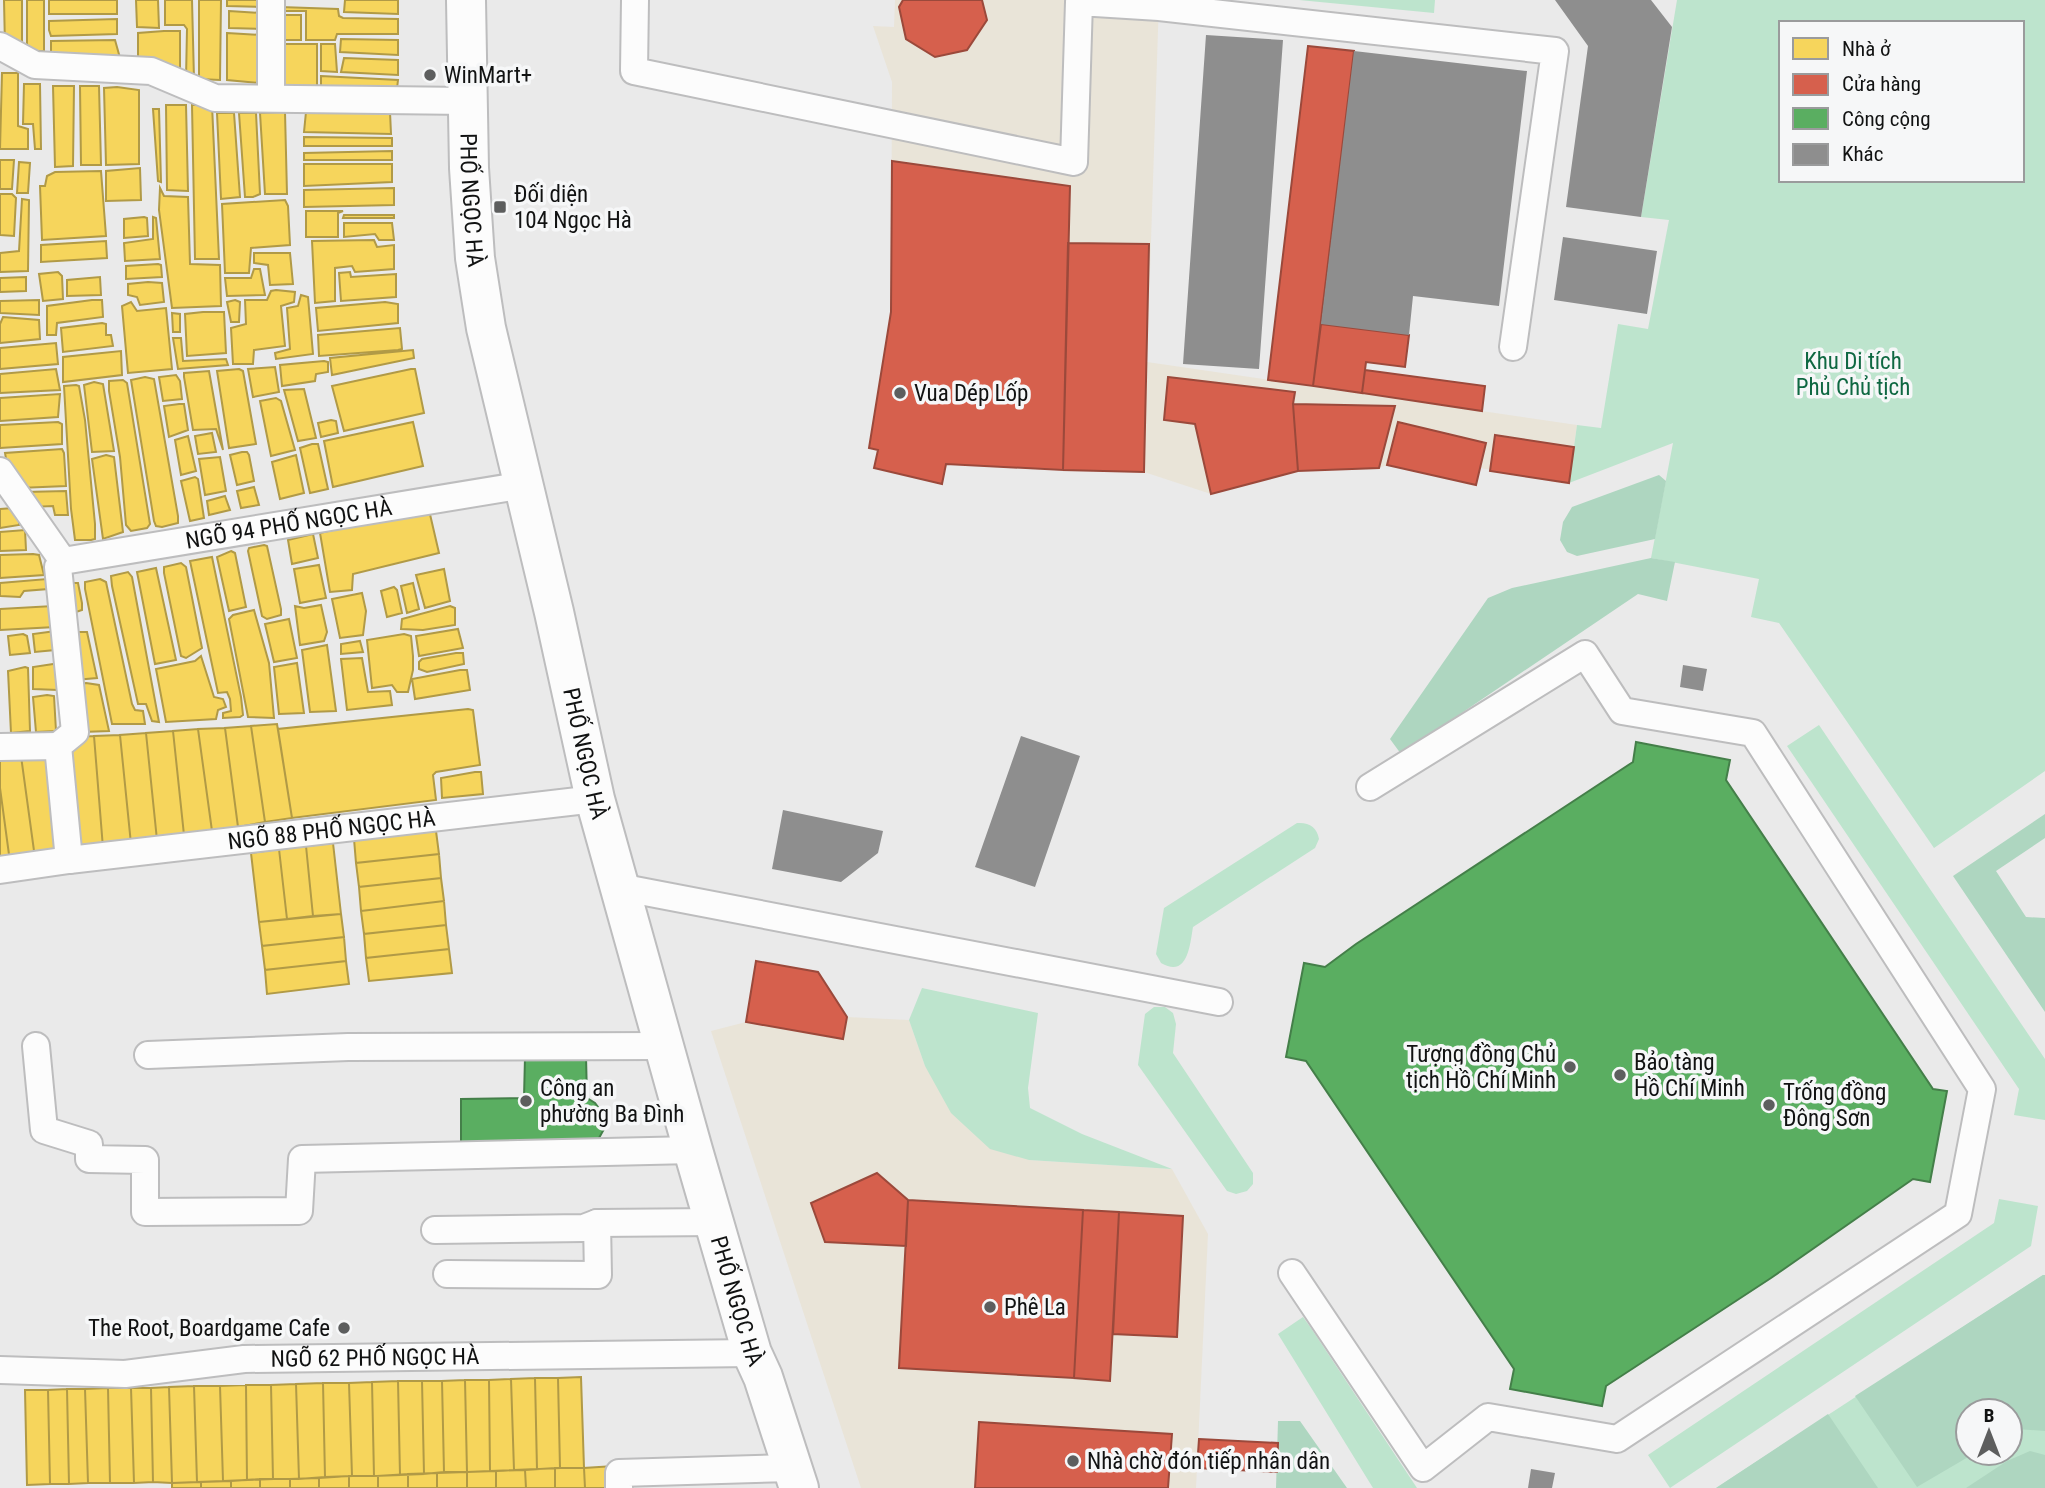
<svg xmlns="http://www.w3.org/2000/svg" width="2045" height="1488" font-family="'Roboto Condensed',sans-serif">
	<rect width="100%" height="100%" fill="#eaeaea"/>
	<path fill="#e9e4d8" d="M895 0H1159L1147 362 1577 425 1569 483 1480 468 1476 485 1387 465 1379 468 1298 471 1211 494 1144 472 947 464 942 484 874 468 877 450 870 448 891 312 892 82 873 26 894 27Z
		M847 1017 909 1020 925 1066 1029 1160 1172 1169 1208 1234 1196 1488H861L711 1031 746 1022 843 1039Z"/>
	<path fill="#bde4cd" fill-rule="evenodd" d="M1299 0H1435L1434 13Z
		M1677 0H2045V771L1934 848 1779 623 1751 617 1759 579 1651 558 1673 443 1569 483 1577 425 1601 428 1618 324 1648 329 1669 220 1641 217ZM1781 23H2022V180H1781Z
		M1819 725 2045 1059V1120L2014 1115 2019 1089 1787 746Z
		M1297 823C1309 822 1317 827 1319 839L1315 848 1193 927C1190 944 1188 979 1161 963L1156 954 1164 908Z
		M922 988 1038 1013 1028 1088 1030 1108 1082 1134 1172 1169 1029 1160 990 1149 951 1113 925 1066 909 1020Z
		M1154 1007H1165L1173 1013 1176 1024 1173 1053 1253 1173V1184L1247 1191 1236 1194 1227 1191 1138 1065 1145 1014Z
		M1999 1199 2038 1206 2031 1246 1670 1488 1648 1455 1994 1223Z
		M2043 1275H2045V1488H1716ZM1968 1411H2010V1453H1968Z
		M1303 1317 1311 1328 1417 1488H1373L1278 1334Z"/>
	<path fill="#aed6c0" d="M1659 475 1666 481 1655 539 1577 556 1567 552 1560 540 1563 522 1572 507Z
		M1651 558 1675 562 1667 601 1638 594 1401 754 1390 739 1488 598 1512 588Z
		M2045 814V838L1996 871 2026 917 2045 918V1012L1953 876Z
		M2043 1275H2045V1431L2016 1429 2010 1433V1411H1968V1453H1975L1917 1487 1855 1396Z
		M1828 1414 1878 1488H1716Z
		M1278 1421H1300L1347 1488H1276Z
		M2030 1451 2045 1455V1488H1966L2007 1461Z"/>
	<path fill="#f6d55c" stroke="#b19a46" stroke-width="2" d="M4 0H22V50L5 47Z
		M27 0H44V51H34L27 48Z
		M49 0H117V14H49Z
		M136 0H158L159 28 137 27Z
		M165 0H192L194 79H186L187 29 184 25H165Z
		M199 0H221L220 80 199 79Z
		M227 0H261V7L227 6Z
		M345 0H398V14L344 12Z
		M280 7 338 9 339 16 343 18 398 19V34H337L335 40H306V11H280Z
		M229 11 261 13V29L229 28Z
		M280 15H301V40H280Z
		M117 19V34L51 36 49 30V21Z
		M164 31H180V71L138 67V33Z
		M227 33 261 35 259 83 227 80Z
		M341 39 398 40V55L340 52Z
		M115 40 120 58 51 54V41Z
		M280 44H317V91L278 89Z
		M321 44H335L337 72 321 71Z
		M344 58 398 60V75L341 72Z
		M2 73H18V126L28 129V149H0Z
		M321 76 398 80 396 97 321 91Z
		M24 84H40L41 149H35L33 124H23Z
		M53 86H74L73 166 55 167Z
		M80 86H99L101 165H81Z
		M117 87 139 90V164L106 165 104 88Z
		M166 105H186L188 191 167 190Z
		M192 105H212L219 259H195Z
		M153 109H159L161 182 158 181Z
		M285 112 287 194H265L260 113Z
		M306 112H390L391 134 304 132Z
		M217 113H234L240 197 221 199Z
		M239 113H256L260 194 253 197H245Z
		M304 137 392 138V146H304Z
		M392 151V160H304V153Z
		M0 160H14L12 189H0Z
		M19 162 30 163 28 193H17Z
		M304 164H392V182L304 186Z
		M140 168 141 200 106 201V171Z
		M101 171 106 236 42 240 40 186H45L47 176 55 172Z
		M160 188 164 196 188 197 190 264 220 265 221 306 172 308 159 210Z
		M394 188V205L304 207V190Z
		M0 194H12L16 198 14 236 0 235Z
		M22 199 29 200 28 271 0 272V253L19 251Z
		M285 200 288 206 290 245 251 248 249 273H225L222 204Z
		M306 211H343L338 213V237H306Z
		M344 215H394V218H343Z
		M144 217 147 218 148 236 124 238V219Z
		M153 217 156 218 160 259 125 261 124 243 153 239Z
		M344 223H392L394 240H379L375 234 344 237Z
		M374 240 377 247 394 245V269L355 272 352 266 335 268V301L315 303 312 241Z
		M106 241 107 258 41 262V245Z
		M254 253H290L293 284 270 285 268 265 254 263Z
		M158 264 161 265 162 277 126 279V266Z
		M254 269H260L265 295 227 296 225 278H251Z
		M58 272 62 276 63 299 43 301 39 274Z
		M350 272 351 277 396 274V297L341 301 339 273Z
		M26 277V291L0 292V278Z
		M100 277 101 295 67 296V280Z
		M148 282 162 283 164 302 140 305 137 297 128 295V284Z
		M276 290 295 292 294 302 281 306 285 346 254 350 253 364H233L231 328 246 324 245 300H267L271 291Z
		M301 295 308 297 313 354 276 359 275 353 290 349 287 308 298 306Z
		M39 300V315L0 313V301Z
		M92 300H102L103 317 57 323 56 335H47V306Z
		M235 300 240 302 239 322H231L227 302Z
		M131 302 137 311 166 308 172 369 128 373 122 306Z
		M385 302 398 304V323L318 331 316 308Z
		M203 312H224L226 353 187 356 185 314Z
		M172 313 180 314V332H173Z
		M3 317 39 320 40 339 0 343V324Z
		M102 323 106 324V335H111L113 346 63 352 61 328Z
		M400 328 402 349 398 350 319 356 318 335Z
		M173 338H181L183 361 226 359 228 365 178 369Z
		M56 343 58 364 0 369V348Z
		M413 350 414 358 332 375 330 358Z
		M121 351 122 375 63 382V357Z
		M324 361 328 362V372L316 374 315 381 282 386 280 365Z
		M275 367 279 392 253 397 248 369Z
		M56 369 60 390 0 393V374Z
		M239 369 243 371 256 444 229 448 217 371Z
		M411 369H415L424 413 344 431 332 386Z
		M209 371 223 450 216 429 193 430 184 377V373Z
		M176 375 180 381 182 399 163 401 159 377Z
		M145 377 154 379 178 516V523L162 527 156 526 154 521 131 380Z
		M123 380 127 383 150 524 147 528 131 531 126 525 120 457 109 391V381Z
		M94 382 103 384 114 451 92 452 84 385Z
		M76 385 79 386 85 420 95 524V539L91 540H75L71 509 64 386Z
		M304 389 316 438 298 441 284 390Z
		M60 394 58 417 0 421V398Z
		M276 398 281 401 295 450 271 456 260 401Z
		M179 404H184L188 430 169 437 164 406Z
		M331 420 336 421 338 433 321 437 318 423Z
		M58 422 62 424V444L0 448V425Z
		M413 422 423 466 333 487 324 441Z
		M212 433 216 452 198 454 195 436Z
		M188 436 196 471 181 475 175 440Z
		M312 444H318L328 489 310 493 300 448Z
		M62 449 64 453 66 486 19 488 8 470 5 453Z
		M242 452H247L249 455 254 481 237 485 230 455Z
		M106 455 114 457 123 532 103 539 92 459Z
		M296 455 304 493 280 499 272 462Z
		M220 457 226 491 205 495 199 459Z
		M195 477 198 479 204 518 190 521 181 481Z
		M254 487 259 505 241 508 237 491Z
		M66 491 68 515H55L53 506 31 507 25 492Z
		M225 496 230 510 209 515 207 501Z
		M13 508 19 520V525L0 528V509Z
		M425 508 429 510 439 553 353 574 352 590 330 592 320 533Z
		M25 530 26 550 0 551V532Z
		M313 534 318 558 292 564 288 540Z
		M264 545 267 546 281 609V615L267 619 262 616 248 551 249 548Z
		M231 551 235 553 246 607 229 611 217 557Z
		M33 554 39 555 44 575 0 578V555Z
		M212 557 241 697 243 715 240 717 223 718V713L231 711 230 699 227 692 218 693 190 561Z
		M181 563 186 567 202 648 186 658 181 656 164 573V567Z
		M319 565 326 598 300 603 294 569Z
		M156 568 176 660 155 664 137 572Z
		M444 569 450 601 425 608 416 575Z
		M128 572 132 577 159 722 152 721 146 704H138L112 586 111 576Z
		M47 579 48 589 24 591 20 597 0 596V583Z
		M100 579 106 582 132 704 135 710 143 711 145 724H112L85 589V582Z
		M72 583H78L82 603V610L76 612H69Z
		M413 583 419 609 407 613 401 586Z
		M394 587 397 590 402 613 387 617 381 591Z
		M362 593 366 611 363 635 340 638 332 599Z
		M321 605 327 632 324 641 300 645 295 606 304 608Z
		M53 606 55 627 0 630V609Z
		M450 606 455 608V625L423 630 401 629 402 619Z
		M254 610 269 663 274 718 248 717 229 619 233 615Z
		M289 619 297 658 274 662 265 624Z
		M458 629 463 648 419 656 416 636Z
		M56 631 55 650 35 652 33 634Z
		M78 632H87L97 678 75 680 72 634Z
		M23 634 27 636 30 653 10 655 8 636Z
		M404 634 411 636 413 656V670L408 692H397L392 685 372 688 367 640Z
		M360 641 363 652 341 654V644Z
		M327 645 336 711 310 712 302 650Z
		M456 653H463L464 664 427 672 419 669V662L422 659Z
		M201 656 214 697 223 699 226 707 218 710 216 719 166 722 156 669 195 661Z
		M362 658 368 692 390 691 392 705 347 710 341 659Z
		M60 663 58 690 33 689V667Z
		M297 663 304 713 279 714 274 667Z
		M25 667 28 668 30 731 11 733 8 671Z
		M460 670H467L470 690 415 699 412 679Z
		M86 683 99 685 109 731 82 732 76 685Z
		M47 695 54 696 56 731 36 732 33 697Z
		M468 709 473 710 480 765 436 772 433 775 436 800 292 818 278 729Z
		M277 724 292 818 265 822 251 726Z
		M251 726 265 822 238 827 225 728Z
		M225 728 238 827 212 831 198 729Z
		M198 729 212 831 184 835 173 731Z
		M173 731 184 835 157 840 146 733Z
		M146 733 157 840 131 844 120 735Z
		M120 735 131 844 103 848 94 736Z
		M94 736 103 848 78 853 68 780 72 737Z
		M46 755 60 855 35 858 21 756Z
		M21 756 35 858 10 862 0 788V757Z
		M475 772H481L483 794 442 798 441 778Z
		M0 788 10 862 0 863Z
		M436 831 439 854 356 863 354 839Z
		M333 843 341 914 313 916 306 846Z
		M306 846 313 916 287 919 279 849Z
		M279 849 287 919 259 922 251 853Z
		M439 854 441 878 359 887 356 863Z
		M441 878 444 901 361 911 359 887Z
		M444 901 446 925 364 934 361 911Z
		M341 914 344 937 262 946 259 922Z
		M446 925 449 949 366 958 364 934Z
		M344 937 346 961 265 970 262 946Z
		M449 949 452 973 369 981 366 958Z
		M346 961 349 984 267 994 265 970Z
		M581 1377 584 1468H560L558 1378Z
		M535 1378H558L560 1468 537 1469Z
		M535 1378 537 1469 514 1470 511 1379Z
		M511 1379 514 1470 490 1471 489 1380Z
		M465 1380H489L490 1471 467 1472Z
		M465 1380 467 1472H444L442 1381Z
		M398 1381H422L424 1474 400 1475Z
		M398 1381 400 1475 374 1476 372 1382Z
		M422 1381H442L444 1472 424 1474Z
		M372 1382 374 1476H352L349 1383Z
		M323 1383H349L352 1476 325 1477Z
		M323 1383 325 1477 299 1479 296 1384Z
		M296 1384 299 1479H273L271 1385Z
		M246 1385H271L273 1479 247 1480Z
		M246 1385 247 1480 223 1481 220 1386Z
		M194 1386H220L223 1481 197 1482Z
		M194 1386 197 1482 172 1483 169 1387Z
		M169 1387 172 1483 153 1482 151 1388Z
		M108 1388H131L134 1483H110Z
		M108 1388 110 1483H88L85 1389Z
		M131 1388H151L153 1482 134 1483Z
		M67 1389H85L88 1483 69 1484Z
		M67 1389 69 1484H50L48 1390Z
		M25 1390H48L50 1484 27 1485Z
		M614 1466V1488H585L584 1468Z
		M555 1468V1488H526L525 1470Z
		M555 1468H584L585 1488H555Z
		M525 1470 526 1488H496V1471Z
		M496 1471V1488H467V1472Z
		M467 1472V1488H437V1473Z
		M437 1473V1488H408V1474Z
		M408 1474V1488H378V1476Z
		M349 1476V1488H319V1478Z
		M349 1476H378V1488H349Z
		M319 1478V1488H290V1479Z
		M260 1479V1488H231V1481Z
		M260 1479H290V1488H260Z
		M231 1481V1488H201V1482Z
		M201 1482V1488H172V1483Z"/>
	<path fill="#d6604d" stroke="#9b493b" stroke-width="2" d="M903 0H982L987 20 967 50 935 57 906 39 899 7Z
		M1308 46 1354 51 1313 386 1268 380Z
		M892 161 1070 186 1063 470 946 464 942 484 874 468 878 450 869 448 891 312Z
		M1068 243 1149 244 1144 472 1063 470Z
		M1321 324 1409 335 1405 367 1366 362 1362 393 1313 386Z
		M1365 370 1485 386 1482 411 1362 393Z
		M1168 377 1295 392 1293 404 1298 471 1211 494 1195 424 1164 420Z
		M1293 404 1395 406 1379 468 1298 471Z
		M1398 422 1486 443 1476 485 1387 465Z
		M1495 435 1574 447 1569 483 1490 471Z
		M756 961 818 972 847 1017 843 1039 746 1022Z
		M877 1173 908 1200 906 1246 825 1242 811 1203Z
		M908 1200 1083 1210 1074 1378 899 1368Z
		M1083 1210 1119 1212 1110 1381 1074 1378Z
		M1119 1212 1183 1216 1177 1337 1113 1334Z
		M979 1422 1172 1434 1168 1488H975Z
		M1199 1439 1278 1443 1277 1472 1197 1468Z"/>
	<path fill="#5aae61" stroke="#447f49" stroke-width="2" d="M1636 742 1730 760 1726 780 1933 1089 1947 1091 1930 1182 1913 1179 1771 1278 1606 1386 1602 1406 1510 1389 1514 1369 1306 1061 1286 1057 1304 963 1325 967 1356 944 1633 762Z
		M586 1056 587 1098 595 1103 604 1115V1129L599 1138 590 1143 461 1142V1099L524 1098 525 1057Z"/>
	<path fill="#8e8e8e" d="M1555 0H1651L1672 27 1641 217 1566 207 1588 46Z
		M1206 35 1283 40 1259 369 1183 364Z
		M1354 51 1527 71 1499 306 1413 296 1409 335 1321 324Z
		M1563 237 1657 251 1647 314 1554 300Z
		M1683 665 1707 669 1703 691 1680 687Z
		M1021 736 1080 756 1035 887 975 867Z
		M783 810 883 831 878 853 841 882 772 869Z
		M1531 1469 1555 1473 1552 1488H1528Z"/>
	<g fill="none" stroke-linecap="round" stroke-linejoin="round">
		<g stroke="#bdbdbe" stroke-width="30">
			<g id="lane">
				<path d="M271 0V97"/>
				<path d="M635 0 634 71 1074 162 1079 2 1159 7 1555 51 1513 347"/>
				<path d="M0 46 35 65 151 71 215 98 468 101"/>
				<path d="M0 471 63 561"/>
				<path d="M0 747 58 746"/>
				<path id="s1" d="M69 860 58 746 75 732 58 567 63 561 524 485"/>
				<path id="s2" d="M0 870 69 860 595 799"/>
				<path d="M619 887 1219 1002"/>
				<path d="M36 1046 44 1130 89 1144V1159L145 1160V1212L299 1211 302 1159 693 1150"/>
				<path d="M148 1055 348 1047 664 1046"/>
				<path d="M435 1230 584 1228 597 1223 716 1222"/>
				<path d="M1292 1273 1423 1468 1488 1417 1617 1439 1958 1214 1982 1089 1753 733 1622 711 1585 654 1370 787"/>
				<path d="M447 1274 598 1275 597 1223"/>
				<path id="s3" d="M0 1370 125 1374 244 1359 752 1353"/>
				<path d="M619 1488V1473L792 1468"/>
			</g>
		</g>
		<g stroke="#bdbdbe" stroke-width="42">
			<g id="secondary">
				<path id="s4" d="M466 0 469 168 475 258 486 328 554 612 595 799 693 1150 752 1353 763 1377 799 1488"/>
			</g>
		</g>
		<use href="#lane" stroke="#fcfcfc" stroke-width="26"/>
		<use href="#secondary" stroke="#fcfcfc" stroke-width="38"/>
	</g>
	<g fill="#5d5e5e" stroke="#f6f7f8" stroke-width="2.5">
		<circle cx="430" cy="75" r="7"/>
		<rect x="493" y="200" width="14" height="14" rx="3.5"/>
		<circle cx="900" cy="393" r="7"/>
		<circle cx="1570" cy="1067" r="7"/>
		<circle cx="1620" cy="1075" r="7"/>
		<circle cx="526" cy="1101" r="7"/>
		<circle cx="1769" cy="1105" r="7"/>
		<circle cx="990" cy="1307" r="7"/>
		<circle cx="344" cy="1328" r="7"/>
		<circle cx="1073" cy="1461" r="7"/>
	</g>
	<g text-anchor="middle" stroke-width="7" stroke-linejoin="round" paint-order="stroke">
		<g font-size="23" fill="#111212" stroke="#f6f7f8" text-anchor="start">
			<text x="444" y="83">WinMart+</text>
			<text x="514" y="202">Đối diện<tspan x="514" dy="26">104 Ngọc Hà</tspan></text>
			<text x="914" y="401">Vua Dép Lốp</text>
			<text x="1556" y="1062" text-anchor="end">Tượng đồng Chủ<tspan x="1556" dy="26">tịch Hồ Chí Minh</tspan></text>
			<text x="1634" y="1070">Bảo tàng<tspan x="1634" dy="26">Hồ Chí Minh</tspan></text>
			<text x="540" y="1096">Công an<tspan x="540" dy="26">phường Ba Đình</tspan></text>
			<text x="1783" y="1100">Trống đồng<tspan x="1783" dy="26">Đông Sơn</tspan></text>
			<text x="1004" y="1315">Phê La</text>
			<text x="330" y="1336" text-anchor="end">The Root, Boardgame Cafe</text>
			<text x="1087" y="1469">Nhà chờ đón tiếp nhân dân</text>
		</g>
		<g font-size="23" fill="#111212" stroke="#f6f7f8">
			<text dy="8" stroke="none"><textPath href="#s4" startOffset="200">PHỐ NGỌC HÀ</textPath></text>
			<text dy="8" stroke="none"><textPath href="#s1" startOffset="539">NGÕ 94 PHỐ NGỌC HÀ</textPath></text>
			<text dy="8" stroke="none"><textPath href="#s4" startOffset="766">PHỐ NGỌC HÀ</textPath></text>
			<text dy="8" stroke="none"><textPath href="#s2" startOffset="334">NGÕ 88 PHỐ NGỌC HÀ</textPath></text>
			<text dy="8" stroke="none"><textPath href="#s4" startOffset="1334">PHỐ NGỌC HÀ</textPath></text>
			<text dy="8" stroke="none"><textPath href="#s3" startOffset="376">NGÕ 62 PHỐ NGỌC HÀ</textPath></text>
		</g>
		<g font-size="23" fill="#0f6842" stroke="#f6f7f8">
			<text x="1853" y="369">Khu Di tích<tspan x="1853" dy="26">Phủ Chủ tịch</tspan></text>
		</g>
	</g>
	<rect x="1779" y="21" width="245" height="161" fill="#f6f7f8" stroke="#9a9b9c" stroke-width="2"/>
	<rect x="1793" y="38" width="35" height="21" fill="#f6d55c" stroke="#9a9b9c" stroke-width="2"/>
	<text x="1842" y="56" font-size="21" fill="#111212">Nhà ở</text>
	<rect x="1793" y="74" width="35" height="21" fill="#d6604d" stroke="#9a9b9c" stroke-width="2"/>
	<text x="1842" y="91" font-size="21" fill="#111212">Cửa hàng</text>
	<rect x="1793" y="108" width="35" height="21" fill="#5aae61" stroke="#9a9b9c" stroke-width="2"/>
	<text x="1842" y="126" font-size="21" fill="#111212">Công cộng</text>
	<rect x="1793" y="144" width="35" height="21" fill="#8e8e8e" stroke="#9a9b9c" stroke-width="2"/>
	<text x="1842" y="161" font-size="21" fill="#111212">Khác</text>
	<g transform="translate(1989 1432)"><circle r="33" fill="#f6f7f8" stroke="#9a9b9c" stroke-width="2"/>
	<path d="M0-5L12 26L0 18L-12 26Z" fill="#5d5e5e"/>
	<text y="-10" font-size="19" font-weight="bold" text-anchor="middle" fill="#111212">B</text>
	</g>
</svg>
